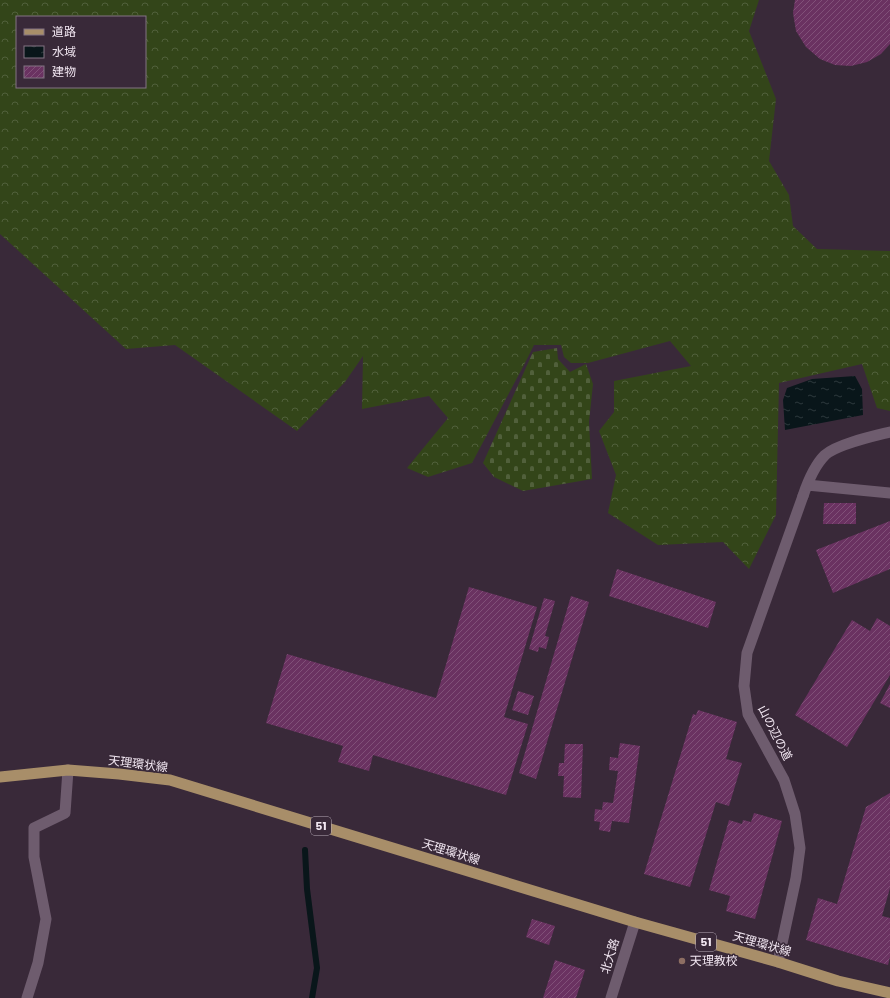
<svg xmlns="http://www.w3.org/2000/svg" width="890" height="998" font-family="Poppins,'Noto Sans JP',sans-serif">
	<defs>
		<pattern id="forest-crowns" width="20" height="18" patternUnits="userSpaceOnUse"><rect width="20" height="18" fill="#334519"/><path d="M2 6a3 3 0 1 1 6 0M12 15a3 3 0 1 1 6 0" fill="none" stroke="#51603b"/></pattern>
		<pattern id="cemetery-stones" width="16" height="16" patternUnits="userSpaceOnUse"><rect width="16" height="16" fill="#334519"/><path d="M2 7V4a2 2 0 0 1 4 0v3zM10 15v-3a2 2 0 0 1 4 0v3z" fill="#51603b"/></pattern>
		<pattern id="water-ripples" width="26" height="14" patternUnits="userSpaceOnUse"><rect width="26" height="14" fill="#09161a"/><path d="M2 4q2-2 4 0t4 0M15 11q2-2 4 0t4 0" fill="none" stroke="#2d383c"/></pattern>
		<pattern id="building-hatch" width="6" height="6" patternUnits="userSpaceOnUse"><rect width="6" height="6" fill="#6a3261"/><path d="M-1 1l2-2M0 6l6-6M5 7l2-2" fill="none" stroke="#805078"/></pattern>
	</defs>
	<rect width="100%" height="100%" fill="#392939"/>
	<path fill="url(#forest-crowns)" fill-rule="evenodd" d="M0 0H759L749 31 776 99 769 161 789 195 793 226 817 249 890 251V411L877 408 862 364 779 383 776 515 749 569 723 542 658 545 608 513 616 475 599 431 614 412V381L691 366 670 341 588 363H571L564 357 561 345H534L525 363 472 463 428 477 407 468 448 418 429 396 362 409 363 356 345 382 297 431 175 345 126 349 0 234ZM17 17H145V87H17Z"/>
	<path fill="url(#cemetery-stones)" d="M557 348 558 359 570 372 586 364 593 384 589 422 592 479 523 491 494 477 483 463 533 352Z"/>
	<path fill="url(#water-ripples)" d="M855 376 862 389 863 415 785 430 783 400 787 388 812 379Z"/>
	<g fill="none" stroke-linecap="round" stroke-linejoin="round">
		<path stroke="#09161a" stroke-width="6" d="M305 850 307 889 317 968 312 998"/>
	</g>
	<path fill="url(#building-hatch)" d="M795 0H890V44L881 54 867 62 851 66 835 65 820 59 806 47 796 31 793 13Z
		M824 503H856V524H823Z
		M890 521V569L833 593 816 550Z
		M617 569 716 602 708 628 609 596Z
		M469 587 537 607 504 717 528 724 506 795 373 755 369 771 338 762 343 746 266 723 287 654 436 698Z
		M571 596 589 602 536 779 519 773Z
		M544 598 555 601 545 636 549 637 546 649 539 647 538 652 529 649Z
		M877 618 890 626V675L847 747 795 715 852 620 870 631Z
		M890 684V708L880 703Z
		M518 691 534 696 528 715 512 710Z
		M698 710 737 722 726 759 742 763 729 806 716 802 690 887 644 874 693 714 696 715Z
		M620 743 640 746 629 823 612 821 610 832 599 830 600 822 594 821 595 809 602 810 603 802 613 803 618 771 609 770 610 757 618 758Z
		M565 744H583L581 798 563 797 564 776H558L559 763H564Z
		M890 793V888L882 916 890 918V957L888 965 806 940 818 898 837 904 866 807Z
		M754 813 782 821 755 919 726 911 730 896 709 890 729 820 742 824 743 820 751 822Z
		M532 919 555 926 549 945 526 937Z
		M555 960 585 970 576 998H543Z"/>
	<g fill="none" stroke-linecap="round" stroke-linejoin="round">
		<path stroke="#6e5c6e" stroke-width="11" d="M807 485 890 493
			M803 496C808 481 814 466 825 455 837 444 874 436 890 432
			M27 998 38 963 46 919 34 857V828L65 813 68 770"/>
		<path stroke="#6e5c6e" stroke-width="11" d="M778 962 796 878 800 848 795 814 784 780 748 714 744 686 747 653 803 496
			M611 998 635 922"/>
		<path stroke="#a88e69" stroke-width="11" d="M0 777 68 770 119 774 170 780 635 922 778 962 838 981 890 993"/>
	</g>
	<circle fill="#8d6e63" stroke="#392939" stroke-width="1.5" cx="682" cy="961" r="4"/>
	<g text-anchor="middle" stroke-width="3" stroke-linejoin="round" paint-order="stroke">
		<g fill="#392939" stroke="#baadba" stroke-width="1">
			<rect x="311" y="817" width="20" height="18" rx="3"/>
			<rect x="696" y="933" width="20" height="18" rx="3"/>
		</g>
		<g font-size="11" font-weight="bold" fill="#f1e6f1">
			<text x="321" y="830">51</text>
			<text x="706" y="946">51</text>
		</g>
		<g font-size="12" fill="#f1e6f1" stroke="#392939">
			<text transform="translate(775 733) rotate(63)" y="4">山の辺の道</text>
			<text transform="translate(138 764) rotate(7)" y="4">天理環状線</text>
			<text transform="translate(451 852) rotate(17)" y="4">天理環状線</text>
			<text transform="translate(762 944) rotate(16)" y="4">天理環状線</text>
			<text transform="translate(610 956) rotate(-73)" y="4">北大路</text>
		</g>
		<g font-size="12" fill="#f1e6f1" stroke="#392939" text-anchor="start">
			<text x="690" y="965">天理教校</text>
		</g>
	</g>
	<rect x="16" y="16" width="130" height="72" fill="#392939" stroke="#837583"/>
	<rect x="24" y="29" width="20" height="6" fill="#a88e69" stroke="#837583"/>
	<text x="52" y="36" font-size="12" fill="#f1e6f1">道路</text>
	<rect x="24" y="46" width="20" height="12" fill="url(#water-ripples)" stroke="#837583"/>
	<text x="52" y="56" font-size="12" fill="#f1e6f1">水域</text>
	<rect x="24" y="66" width="20" height="12" fill="url(#building-hatch)" stroke="#837583"/>
	<text x="52" y="76" font-size="12" fill="#f1e6f1">建物</text>
</svg>
